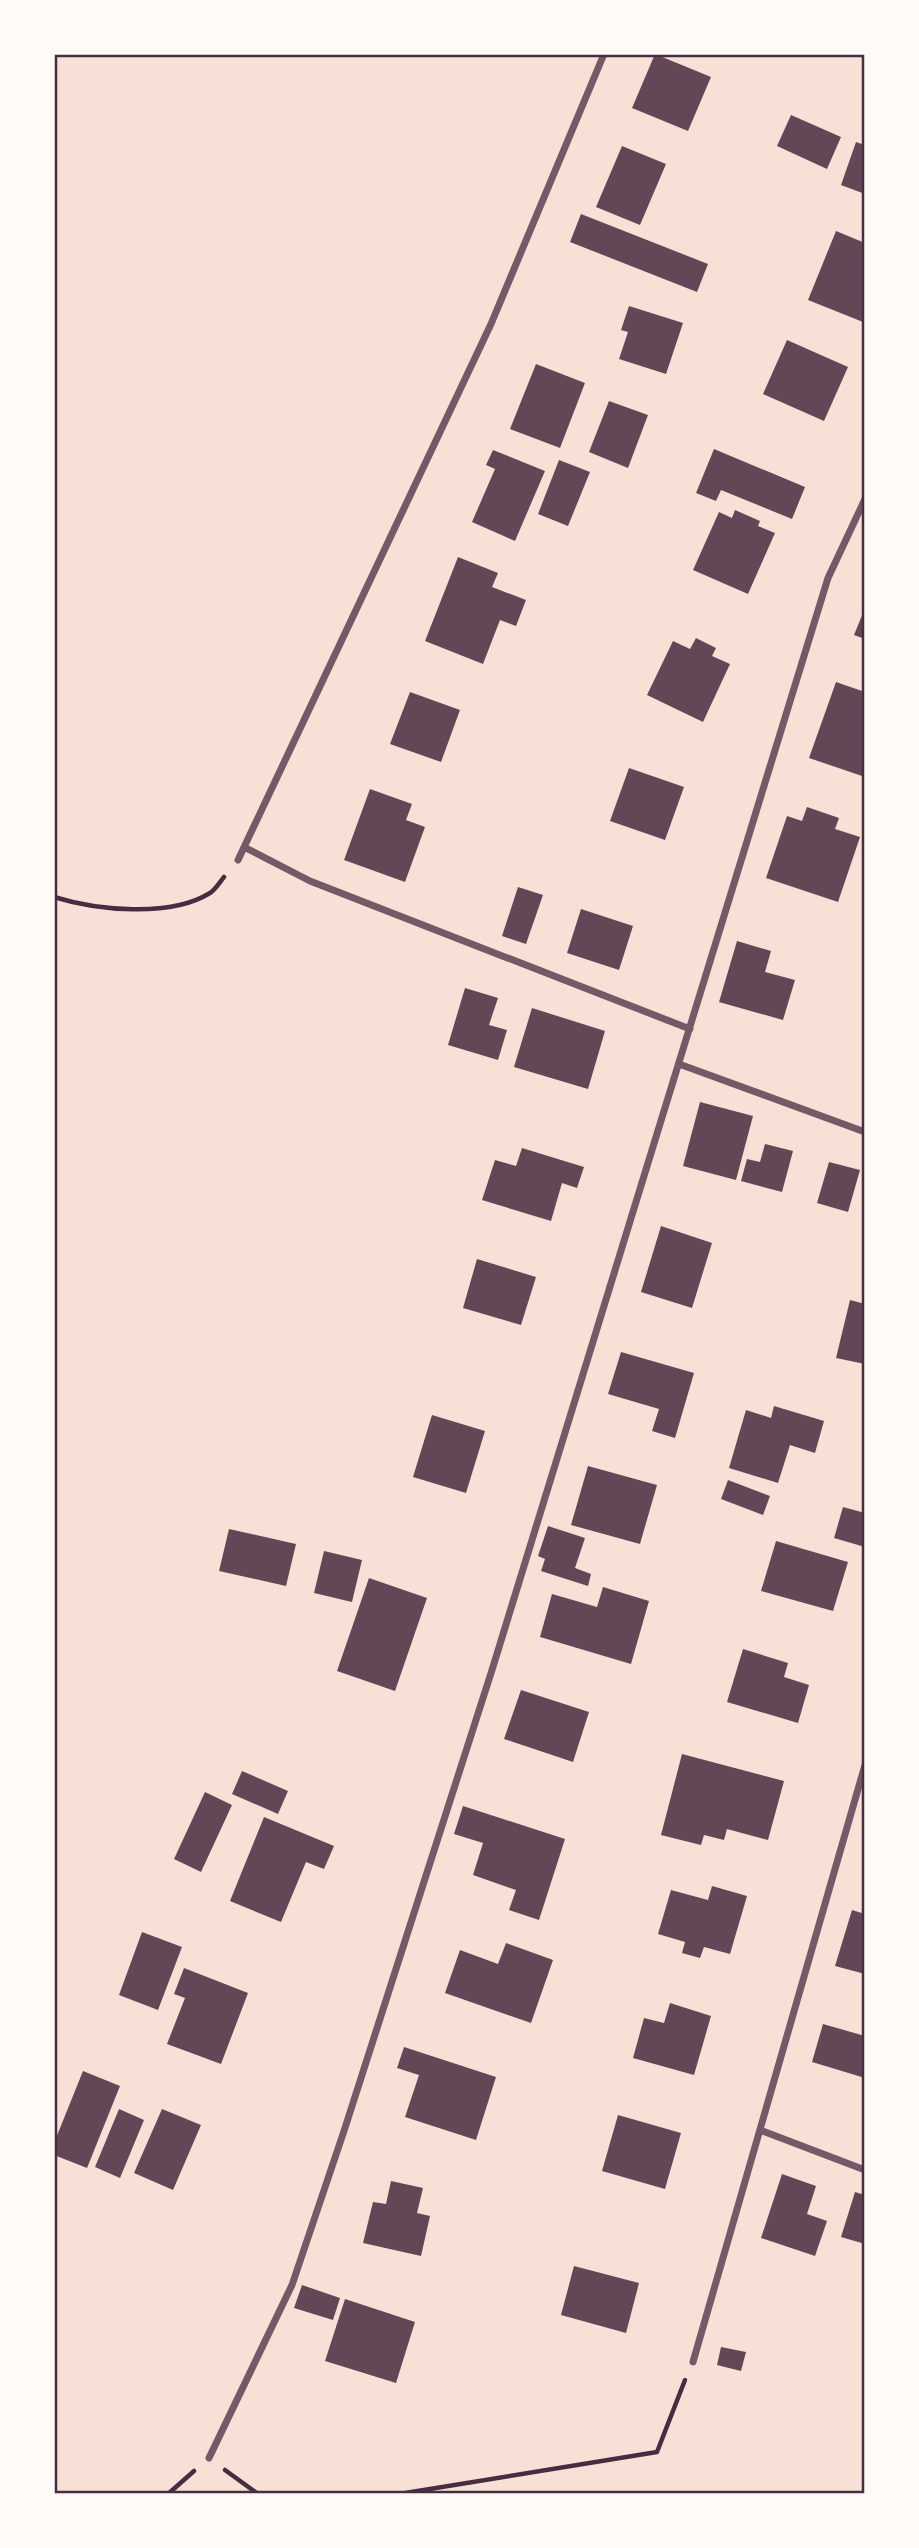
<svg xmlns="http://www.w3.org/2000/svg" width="919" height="2548" font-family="'Sofia Sans Condensed',sans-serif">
	<rect width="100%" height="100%" fill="#f7e1d7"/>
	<path fill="#644757" d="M655 54 711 77 688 131 632 108Z
		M791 115 841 137 827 169 777 146Z
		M856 142 865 145V194L841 185Z
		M622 146 666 164 640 225 596 207Z
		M581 214 708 264 697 292 570 242Z
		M836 231 865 243 863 322 808 300Z
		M629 306 683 323 666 374 619 359 628 332 621 330Z
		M787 340 848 367 824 421 763 394Z
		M536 364 585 383 560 448 510 429Z
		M609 401 648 415 628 468 589 452Z
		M714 449 805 487 792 519 721 490 716 501 696 493Z
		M493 450 545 471 515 541 472 522 495 469 486 465Z
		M559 460 590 472 568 526 538 514Z
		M735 510 760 521 758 526 775 533 748 594 693 570 719 512 732 518Z
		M458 557 498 573 492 587 526 600 516 626 500 620 483 664 425 641Z
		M865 608V639L854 635Z
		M696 638 716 648 712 656 730 664 703 722 647 695 673 641 690 649Z
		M836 682 865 692V777L809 758Z
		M410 692 460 710 441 762 390 744Z
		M629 768 684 787 665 840 610 821Z
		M370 789 412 804 406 820 425 827 405 882 344 860Z
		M807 807 839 818 835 829 860 837 838 902 766 878 787 816 802 821Z
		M518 887 543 895 526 944 502 936Z
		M581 909 633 926 619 970 567 953Z
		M737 941 771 951 765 972 795 980 783 1020 719 1002Z
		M465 988 498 998 489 1025 507 1030 498 1060 448 1045Z
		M532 1008 605 1031 588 1089 514 1067Z
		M700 1102 753 1116 736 1180 683 1166Z
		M765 1144 793 1151 782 1192 741 1181 747 1159 760 1162Z
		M522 1148 584 1167 577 1188 562 1183 551 1221 482 1200 495 1160 516 1166Z
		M829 1162 860 1170 848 1212 817 1203Z
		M661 1226 712 1243 692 1308 641 1292Z
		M477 1259 536 1277 521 1325 463 1308Z
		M850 1300 865 1304V1364L836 1358Z
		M621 1352 694 1373 675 1438 652 1431 659 1409 608 1394Z
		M774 1406 824 1421 815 1453 790 1445 778 1483 729 1468 746 1410 771 1418Z
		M432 1415 485 1431 466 1493 413 1477Z
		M588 1466 657 1485 640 1544 571 1525Z
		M728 1480 770 1496 763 1515 721 1499Z
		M843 1507 865 1513V1547L834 1538Z
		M548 1526 585 1538 575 1568 591 1574 588 1586 541 1571 545 1559 538 1556Z
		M229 1529 296 1544 286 1586 219 1571Z
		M776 1541 848 1562 833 1611 761 1591Z
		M324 1551 362 1560 352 1602 314 1593Z
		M369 1578 427 1598 395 1691 337 1671Z
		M603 1587 649 1601 631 1664 540 1637 552 1594 597 1607Z
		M743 1649 788 1663 784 1677 809 1685 798 1723 727 1702Z
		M521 1690 589 1712 573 1762 504 1739Z
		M682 1754 784 1781 768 1840 727 1829 724 1840 704 1835 701 1845 661 1835Z
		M242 1771 288 1791 278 1814 232 1794Z
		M205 1792 232 1805 201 1872 174 1859Z
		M463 1806 565 1839 539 1920 509 1910 516 1890 473 1875 483 1843 454 1834Z
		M264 1817 334 1846 324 1869 306 1862 281 1922 230 1901Z
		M712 1886 747 1896 730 1954 704 1947 700 1958 682 1953 685 1942 658 1934 671 1890 708 1900Z
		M852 1910 865 1914V1974L835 1966Z
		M142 1932 182 1947 158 2010 119 1995Z
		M506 1943 553 1960 531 2023 445 1993 460 1950 498 1964Z
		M184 1968 248 1993 221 2064 167 2044 185 1998 174 1994Z
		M670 2003 711 2016 694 2075 633 2058 644 2018 664 2023Z
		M823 2024 865 2036V2078L812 2062Z
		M404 2047 496 2077 476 2140 405 2117 419 2075 397 2068Z
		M83 2071 120 2086 87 2168 54 2155V2143Z
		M119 2109 144 2120 120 2178 95 2167Z
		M162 2109 201 2125 173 2190 134 2173Z
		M618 2115 681 2133 665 2189 602 2171Z
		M782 2174 816 2186 807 2214 827 2221 815 2256 761 2238Z
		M391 2181 423 2188 417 2213 430 2216 421 2256 363 2243 373 2202 386 2204Z
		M855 2192 865 2195V2244L841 2237Z
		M574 2266 639 2283 626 2333 561 2315Z
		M302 2285 340 2298 333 2320 294 2308Z
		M345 2299 415 2322 396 2383 325 2361Z
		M721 2347 746 2352 741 2371 717 2365Z"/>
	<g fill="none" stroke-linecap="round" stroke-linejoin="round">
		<path stroke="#4a2c40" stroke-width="4.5" d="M54 897C96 910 170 918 210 893 215 890 220 882 224 877
			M225 2470 258 2494
			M168 2494 194 2471
			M399 2494 657 2452 685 2380"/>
		<path stroke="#755966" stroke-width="7" d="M244 847 310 881 690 1029
			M238 860 491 324 604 54
			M679 1064 865 1132
			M760 2130 865 2170
			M693 2362 865 1765
			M209 2458 292 2285 344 2131 492 1670 828 578 865 499"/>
	</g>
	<rect width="919" height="2548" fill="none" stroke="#fffaf5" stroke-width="112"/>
	<rect x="56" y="56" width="807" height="2436" fill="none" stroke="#4a2c40" stroke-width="2.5"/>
</svg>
